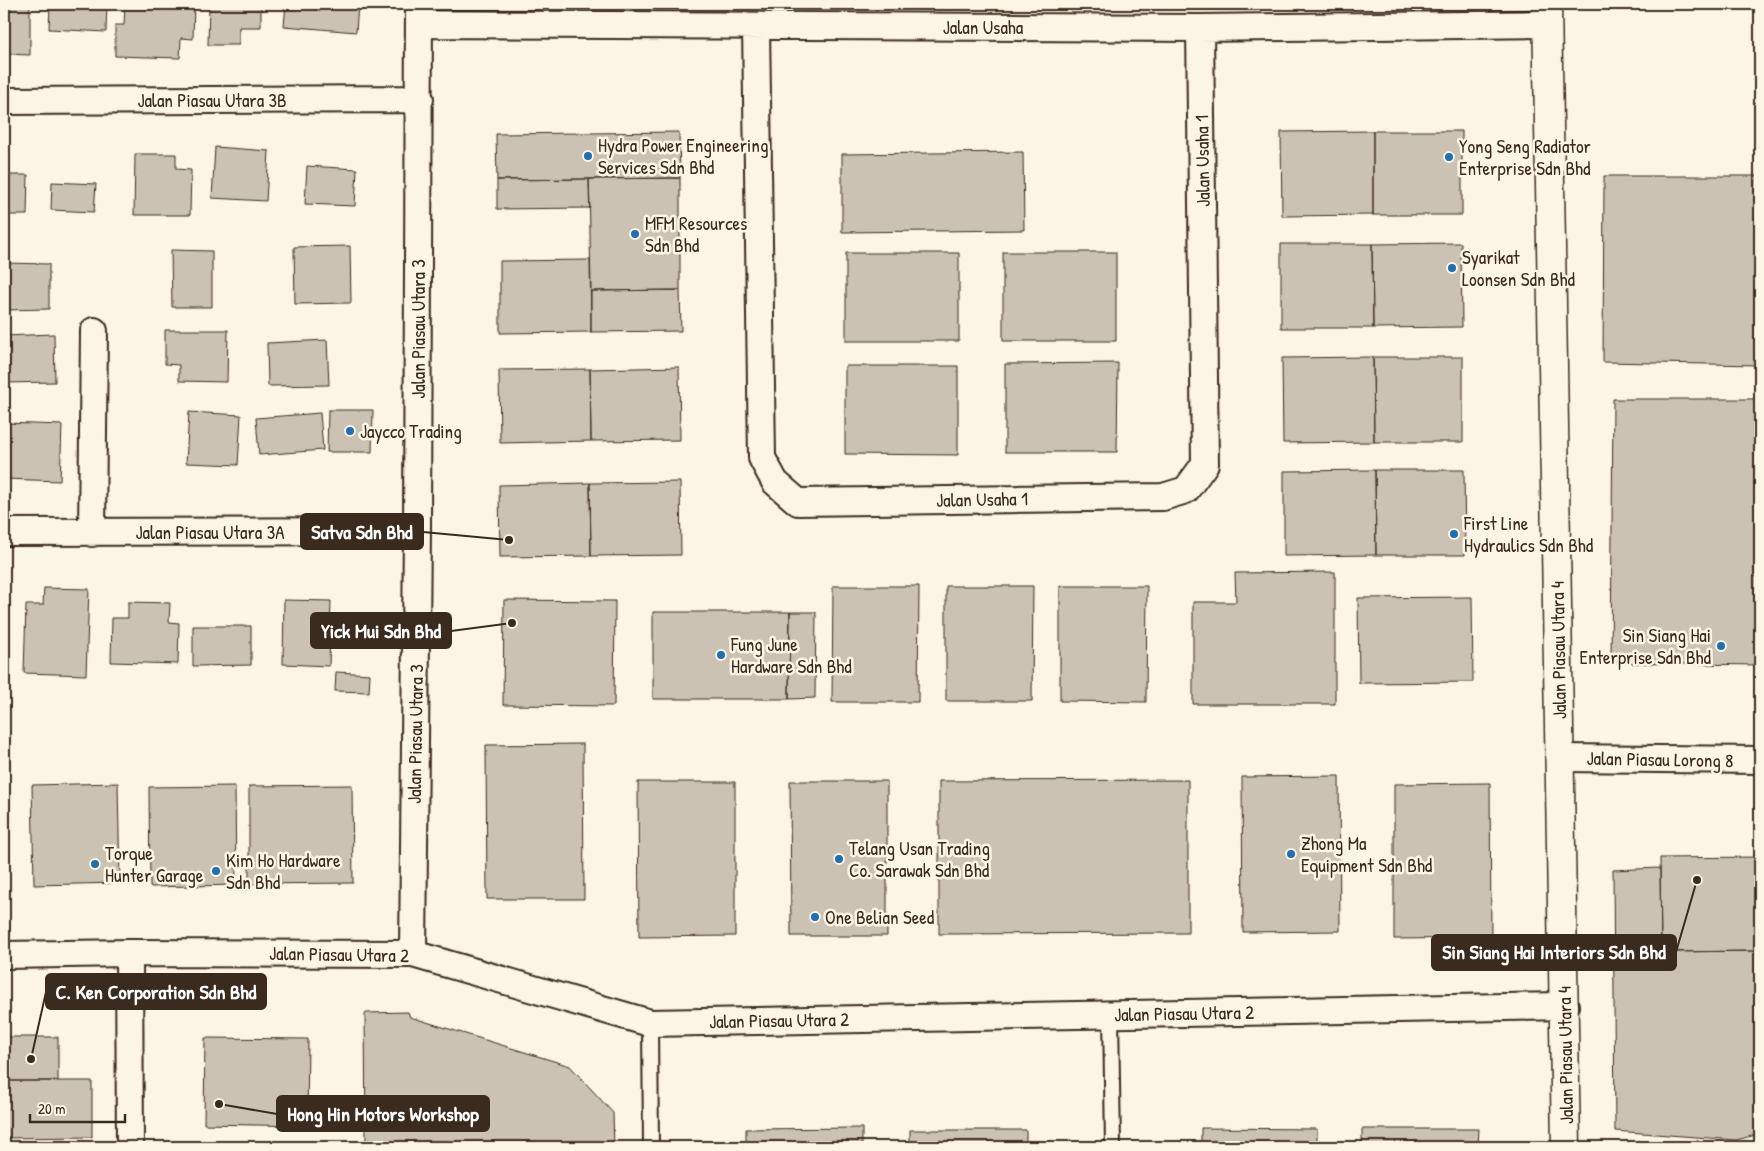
<svg xmlns="http://www.w3.org/2000/svg" width="1764" height="1151" font-family="'Patrick Hand',sans-serif">
	<rect width="100%" height="100%" fill="#fcf5e5"/>
	<filter id="ink" filterUnits="userSpaceOnUse"><feTurbulence type="fractalNoise" baseFrequency=".02" numOctaves="2"/><feDisplacementMap in="SourceGraphic" scale="10" xChannelSelector="R" yChannelSelector="G"/><feConvolveMatrix kernelMatrix="1 2 1 2 8 2 1 2 1" color-interpolation-filters="sRGB"/></filter>
	<g filter="url(#ink)">
		<path fill="#ccc2b3" stroke="#3b2a1e" d="M4 4H30V55L4 54Z
			M50 4H107L106 32 49 29Z
			M125 4H194L193 39 181 38 180 58 115 56V25H124Z
			M209 4H261V27H239V45H208Z
			M286 4H358L356 32 284 26Z
			M1373 131V215L1282 216 1281 132Z
			M1373 131H1462V215H1373Z
			M679 132 680 178 497 180 496 134Z
			M215 147 269 151 266 201 212 198Z
			M1023 152 1024 230 842 232V154Z
			M135 154H176V169L191 170 190 215H134Z
			M307 166 357 169 355 206 305 204Z
			M4 175H28L27 215H4Z
			M1604 176H1760V365L1603 362Z
			M680 178V290L591 291 589 179Z
			M589 179 590 208 497 209V180Z
			M52 182 96 184 94 212 51 210Z
			M1461 243 1462 327 1373 328 1372 244Z
			M1281 244H1372L1373 328H1281Z
			M350 246 351 303 295 304 294 247Z
			M171 250 212 251V307H172Z
			M1003 252H1116V341H1003Z
			M846 253H959V341H846Z
			M590 260 591 332 500 333V261Z
			M4 263 49 264V309L4 310Z
			M680 290 681 331 591 332V291Z
			M165 330H228L227 382 179 381V365L165 364Z
			M54 334 55 382 4 383V336Z
			M327 340 329 385 268 386 267 343Z
			M1373 357H1463V442H1374Z
			M1373 357 1374 442 1283 443 1282 358Z
			M1118 363 1117 452H1005V364Z
			M845 366H958V455L845 454Z
			M679 367 680 440 591 441 590 369Z
			M590 369 591 441 500 443 499 370Z
			M1613 399H1760V665L1611 663Z
			M328 410H373L372 452H327Z
			M189 412 241 415 238 465 186 463Z
			M320 413 323 450 259 455 256 418Z
			M4 423 62 425 60 481 4 479Z
			M1375 470H1464L1465 555H1376Z
			M1375 470 1376 555 1284 556V471Z
			M680 482 681 555 591 556 590 483Z
			M590 483 591 556 500 557 499 485Z
			M1335 572V704H1193V602H1236L1235 573Z
			M833 586H919L918 702H832Z
			M946 586H1033L1032 701H946Z
			M1060 586H1147L1146 702 1060 701Z
			M44 588 89 589 86 675 24 673 26 605H43Z
			M1472 597 1473 682 1359 683 1358 598Z
			M284 600 331 601 329 666 283 664Z
			M504 600 615 601 614 706 503 705Z
			M128 602 170 603 169 622 179 623 178 664 111 662 112 618H128Z
			M653 612H790L789 699H653Z
			M790 612H816L815 698 789 699Z
			M193 626H251V665L193 666Z
			M336 672 370 674 369 692 335 691Z
			M583 744 584 899H487L486 745Z
			M1339 776 1340 931 1243 932 1242 777Z
			M1188 780V933L939 934V781Z
			M790 781H887V936H791Z
			M638 782H735V936L639 937Z
			M118 783 120 883 34 885 32 785Z
			M1490 783 1491 938 1394 939V784Z
			M352 785 353 883 249 884V786Z
			M235 786 236 885 150 887 149 787Z
			M1760 857V951L1661 952 1660 858Z
			M1660 868 1661 952 1760 951V1134L1736 1140 1615 1131 1613 870Z
			M408 1012 410 1017 570 1066 613 1113 614 1147H366L365 1013Z
			M4 1037H58V1081H4Z
			M205 1038 308 1039 307 1126 204 1124Z
			M4 1081H92V1137L4 1138Z
			M862 1128V1147H746V1129Z
			M1201 1128 1317 1129V1147H1201Z
			M1362 1129H1479L1478 1147H1362Z
			M910 1130H1026V1147H910Z"/>
		<g fill="none" stroke-linecap="round" stroke-linejoin="round">
			<g stroke="#3b2a1e" stroke-width="18">
				<path id="service" d="M1111 1015 1113 1147
					M650 1023 651 1147"/>
			</g>
			<g stroke="#3b2a1e" stroke-width="30">
				<path id="minor" d="M419 24 1200 28 1547 24
					M756 26 762 458 775 482 798 502 1163 497 1186 490 1205 464 1200 28
					M4 101 420 99
					M4 532 417 531
					M92 533 94 331
					M1560 758 1760 760
					M129 953 130 1147
					M413 954 417 531 419 4
					M4 955 129 953 413 954 650 1023 1565 1006"/>
			</g>
			<g stroke="#3b2a1e" stroke-width="31">
				<path id="tertiary" d="M1547 4 1566 1147"/>
			</g>
			<use href="#service" stroke="#fcf5e5" stroke-width="14"/>
			<use href="#minor" stroke="#fcf5e5" stroke-width="26"/>
			<use href="#tertiary" stroke="#fcf5e5" stroke-width="28"/>
		</g>
	</g>
	<g fill="#1f6fb2" stroke="#fcf5e5" stroke-width="2">
		<circle cx="588" cy="156" r="5"/>
		<circle cx="1449" cy="157" r="5"/>
		<circle cx="635" cy="234" r="5"/>
		<circle cx="1452" cy="268" r="5"/>
		<circle cx="350" cy="431" r="5"/>
		<circle cx="1454" cy="534" r="5"/>
		<circle cx="1721" cy="646" r="5"/>
		<circle cx="721" cy="655" r="5"/>
		<circle cx="1291" cy="854" r="5"/>
		<circle cx="839" cy="859" r="5"/>
		<circle cx="95" cy="864" r="5"/>
		<circle cx="216" cy="871" r="5"/>
		<circle cx="815" cy="917" r="5"/>
	</g>
	<g text-anchor="middle" stroke-width="5" stroke-linejoin="round" paint-order="stroke">
		<g font-size="19" fill="#3b2a1e" stroke="#fcf5e5">
			<text x="983" y="34">Jalan Usaha</text>
			<text x="212" y="107">Jalan Piasau Utara 3B</text>
			<text transform="translate(1202 161) rotate(-91)" y="7">Jalan Usaha 1</text>
			<text transform="translate(418 329) rotate(-90)" y="7">Jalan Piasau Utara 3</text>
			<text transform="translate(982 499) rotate(-1)" y="7">Jalan Usaha 1</text>
			<text x="210" y="539">Jalan Piasau Utara 3A</text>
			<text transform="translate(1558 650) rotate(-91)" y="7">Jalan Piasau Utara 4</text>
			<text transform="translate(415 734) rotate(-89)" y="7">Jalan Piasau Utara 3</text>
			<text transform="translate(1660 759) rotate(1)" y="7">Jalan Piasau Lorong 8</text>
			<text transform="translate(339 954) rotate(1)" y="7">Jalan Piasau Utara 2</text>
			<text transform="translate(1184 1013) rotate(-1)" y="7">Jalan Piasau Utara 2</text>
			<text transform="translate(779 1020) rotate(-1)" y="7">Jalan Piasau Utara 2</text>
			<text transform="translate(1565 1055) rotate(-91)" y="7">Jalan Piasau Utara 4</text>
		</g>
		<g font-size="19" fill="#3b2a1e" stroke="#fcf5e5" text-anchor="start">
			<text x="598" y="152">Hydra Power Engineering<tspan x="598" dy="22">Services Sdn Bhd</tspan></text>
			<text x="1459" y="153">Yong Seng Radiator<tspan x="1459" dy="22">Enterprise Sdn Bhd</tspan></text>
			<text x="645" y="230">MFM Resources<tspan x="645" dy="22">Sdn Bhd</tspan></text>
			<text x="1462" y="264">Syarikat<tspan x="1462" dy="22">Loonsen Sdn Bhd</tspan></text>
			<text x="360" y="438">Jaycco Trading</text>
			<text x="1464" y="530">First Line<tspan x="1464" dy="22">Hydraulics Sdn Bhd</tspan></text>
			<text x="1711" y="642" text-anchor="end">Sin Siang Hai<tspan x="1711" dy="22">Enterprise Sdn Bhd</tspan></text>
			<text x="731" y="651">Fung June<tspan x="731" dy="22">Hardware Sdn Bhd</tspan></text>
			<text x="1301" y="850">Zhong Ma<tspan x="1301" dy="22">Equipment Sdn Bhd</tspan></text>
			<text x="849" y="855">Telang Usan Trading<tspan x="849" dy="22">Co. Sarawak Sdn Bhd</tspan></text>
			<text x="105" y="860">Torque<tspan x="105" dy="22">Hunter Garage</tspan></text>
			<text x="226" y="867">Kim Ho Hardware<tspan x="226" dy="22">Sdn Bhd</tspan></text>
			<text x="825" y="924">One Belian Seed</text>
		</g>
	</g>
	<path fill="none" stroke="#3b2a1e" stroke-width="2" d="M509 540L423 532M512 623L451 631M1697 880L1676 952M31 1059L46 992M219 1104L277 1114"/>
	<g fill="#3b2a1e" stroke="#fcf5e5" stroke-width="2">
		<circle cx="509" cy="540" r="5"/>
		<circle cx="512" cy="623" r="5"/>
		<circle cx="1697" cy="880" r="5"/>
		<circle cx="31" cy="1059" r="5"/>
		<circle cx="219" cy="1104" r="5"/>
	</g>
	<g fill="#3b2a1e" stroke="#3b2a1e" stroke-width="2">
		<rect x="301" y="514" width="122" height="35" rx="5"/>
		<rect x="311" y="613" width="140" height="35" rx="5"/>
		<rect x="1432" y="935" width="244" height="35" rx="5"/>
		<rect x="46" y="974" width="220" height="35" rx="5"/>
		<rect x="277" y="1096" width="212" height="35" rx="5"/>
	</g>
	<g font-size="20" text-anchor="middle" font-weight="bold" fill="#fff">
		<text x="362" y="539">Satva Sdn Bhd</text>
		<text x="381" y="638">Yick Mui Sdn Bhd</text>
		<text x="1554" y="959">Sin Siang Hai Interiors Sdn Bhd</text>
		<text x="156" y="999">C. Ken Corporation Sdn Bhd</text>
		<text x="383" y="1121">Hong Hin Motors Workshop</text>
	</g>
	<rect width="1764" height="1151" fill="none" stroke="#fcf5e5" stroke-width="20"/>
	<rect x="10" y="10" width="1744" height="1131" fill="none" stroke="#3b2a1e" stroke-width="2" filter="url(#ink)"/>
	<path d="M30 1114v8h95v-8" fill="none" stroke="#3b2a1e" stroke-width="2.5"/>
	<text x="38" y="1114" font-size="15" fill="#3b2a1e" stroke="#fcf5e5" stroke-width="4" paint-order="stroke">20 m</text>
</svg>
